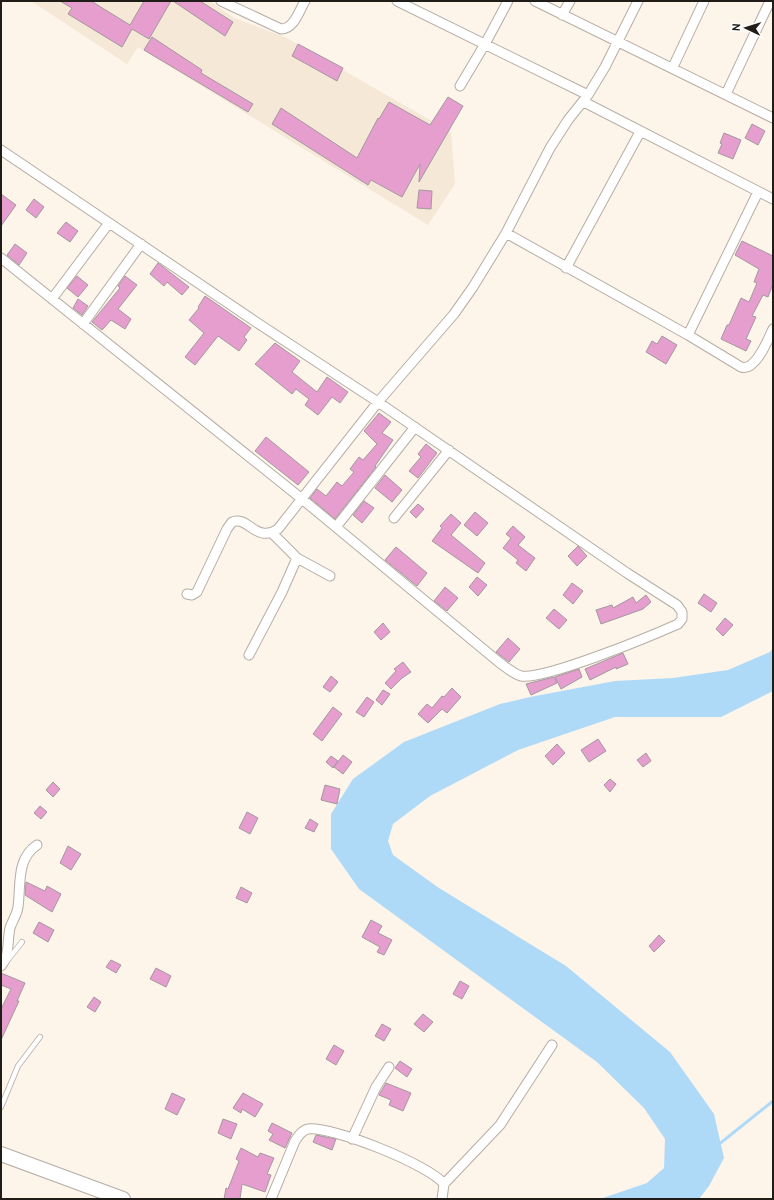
<svg xmlns="http://www.w3.org/2000/svg" width="774" height="1200" font-family="Overpass,sans-serif">
	<rect width="100%" height="100%" fill="#fdf4ea"/>
	<path fill="#f6e8d7" d="M31 1H210L234 18 287 38 451 132 455 184 428 225 138 47 127 64Z"/>
	<path fill="#aedaf8" d="M773 648V691L721 717H615L518 750 430 796 393 824 388 841 393 855 439 888 566 966 670 1052 714 1114 724 1158 709 1186 699 1199H600L647 1183 664 1168 665 1139 644 1108 597 1062 359 889 331 849V814L353 779 404 742 500 704 530 697 615 681 673 678 728 670 770 652Z"/>
	<g fill="none" stroke-linecap="round" stroke-linejoin="round">
		<path stroke="#aedaf8" stroke-width="3" d="M718 1145 773 1101"/>
	</g>
	<path fill="#e59ece" stroke="#a4989f" d="M60 1H91L130 25 144 1H171L149 39 132 29 122 47 68 14 72 8Z
		M173 1H200L233 22 225 36Z
		M152 37 202 70 201 73 253 104 248 112 144 50Z
		M298 44 343 68 337 81 292 56Z
		M448 97 463 106 419 182 420 164 402 197 371 180 368 185 272 124 281 108 357 158 378 118 379 119 389 102 430 125Z
		M752 124 765 131 758 145 745 138Z
		M724 133 741 140 733 159 718 153 722 144 720 143Z
		M419 190 432 191 431 209 417 208Z
		M1 194 16 205 1 226Z
		M34 199 44 207 36 218 26 210Z
		M66 222 78 231 70 242 57 233Z
		M742 241 773 256V284L768 297 763 295 752 316 756 317 746 339 751 341 746 351 721 339 727 325H729L741 298 749 302 757 283 754 282 759 269 735 255Z
		M15 244 27 253 19 265 7 255Z
		M158 263 189 287 182 295 167 282 164 286 150 274Z
		M77 276 88 285 78 297 67 288Z
		M125 276 137 285 118 309 131 319 125 329 111 320 102 330 92 322 120 288 118 286Z
		M205 296 251 328 244 337 247 340 239 351 218 336 195 365 185 357 204 333 189 320 199 308 198 307Z
		M78 299 88 306 82 315 73 308Z
		M662 336 677 345 666 364 646 352 652 341 657 344Z
		M275 343 300 361 292 372 317 392 327 377 348 392 340 403 332 397 318 415 305 405 309 399 296 389 292 394 255 364Z
		M379 413 391 422 382 433 393 440 375 466 376 467 335 519 310 498 317 489 326 496 337 482 342 486 354 472 350 469 359 457 363 460 377 444 364 431Z
		M266 437 309 472 298 485 255 451Z
		M426 444 437 453 418 478 409 471 421 457 418 454Z
		M385 475 402 490 392 502 375 488Z
		M364 501 374 508 362 523 353 515Z
		M418 504 424 509 416 518 410 512Z
		M475 512 488 523 477 536 464 525Z
		M451 514 461 523 451 535 485 563 478 573 432 541 442 528 440 526Z
		M513 526 525 537 518 545 535 558 526 571 516 563 518 560 503 548 511 538 506 534Z
		M578 546 587 556 577 566 568 556Z
		M396 547 427 573 417 586 385 560Z
		M477 577 487 585 478 596 469 587Z
		M572 583 583 591 573 604 563 595Z
		M445 587 458 598 447 611 434 601Z
		M704 594 717 603 711 612 698 603Z
		M646 595 651 602 643 609 601 624 596 610 612 605 613 608 633 597 636 603Z
		M554 609 567 620 559 629 546 618Z
		M725 618 733 625 723 636 716 629Z
		M383 623 390 632 381 640 374 632Z
		M508 638 520 649 509 662 496 652Z
		M623 653 628 664 616 669V667L590 680 585 669Z
		M403 662 411 672 402 678 391 689 385 683 396 671 394 669Z
		M579 669 582 677 561 689 555 677Z
		M331 676 338 682 330 692 323 687Z
		M554 677 557 683 531 695 526 684Z
		M452 688 461 697 447 713 442 709 428 723 418 714 427 704 432 708 442 696 444 697Z
		M383 690 390 694 382 705 376 700Z
		M367 697 374 702 364 717 356 712Z
		M333 707 342 714 322 741 313 734Z
		M598 739 606 751 589 762 581 750Z
		M557 744 565 753 553 765 545 756Z
		M646 753 651 761 643 767 637 760Z
		M343 755 352 762 343 774 334 767Z
		M331 756 338 761 333 768 326 762Z
		M610 779 616 784 610 792 604 785Z
		M53 782 60 789 53 797 46 790Z
		M325 785 340 789 337 804 321 800Z
		M40 806 47 812 41 819 34 813Z
		M247 812 258 818 250 834 239 828Z
		M310 819 318 824 314 832 305 828Z
		M68 846 81 854 71 870 60 863Z
		M26 882 45 891 47 886 61 894 52 912 25 895Z
		M241 887 252 893 247 903 236 898Z
		M371 920 382 926 378 933 392 940 384 955 377 952 380 947 362 937Z
		M39 922 54 930 48 942 33 933Z
		M659 935 665 941 654 952 649 946Z
		M111 960 121 965 116 973 106 967Z
		M156 968 171 976 166 987 150 979Z
		M1 973 25 983 17 1001H19L1 1040V1009L11 989 1 985Z
		M460 981 469 986 462 999 453 994Z
		M94 997 101 1002 95 1012 87 1007Z
		M423 1014 433 1022 424 1032 414 1024Z
		M382 1024 391 1029 384 1041 375 1036Z
		M334 1045 344 1051 336 1065 326 1059Z
		M400 1061 412 1069 407 1077 395 1068Z
		M386 1083 411 1093 403 1111 389 1105 391 1100 379 1095Z
		M172 1093 185 1099 177 1115 165 1109Z
		M243 1093 263 1104 255 1117 242 1109 241 1113 233 1108Z
		M223 1119 237 1124 231 1139 218 1133Z
		M272 1123 292 1133 285 1148 269 1140 273 1134 268 1131Z
		M316 1135 336 1139 332 1150 313 1142Z
		M241 1148 258 1157 260 1153 274 1158 267 1174 271 1175 265 1192 242 1184 240 1199H224L226 1188 228 1189 239 1161 236 1159Z"/>
	<g fill="none" stroke-linecap="round" stroke-linejoin="round">
		<g stroke="#b6ada4" stroke-width="6">
			<path id="service" d="M7 961 22 942
				M1 1107 18 1066 40 1037"/>
		</g>
		<g stroke="#b6ada4" stroke-width="11">
			<path id="minor" d="M221 1 281 29C294 29 299 11 305 1
				M397 1 588 95
				M535 1 773 118
				M562 15 570 1
				M673 67 704 1
				M460 86 485 44 508 1
				M726 94 770 1
				M584 102 773 199
				M1 150 256 322 378 402 627 573 677 605 682 612V619L678 624C651 636 545 680 521 676 514 674 507 668 500 663L302 499 1 258
				M506 233 688 335 741 367C755 372 768 340 773 329
				M566 268 640 132
				M52 299 109 223
				M83 324 141 244
				M688 335 758 192
				M394 518 449 450
				M336 527 415 427
				M272 533 297 558 330 576
				M187 594 192 595 197 592 227 529 232 522C248 515 256 544 278 529L378 402 454 314 473 287 506 233 550 148 568 120 588 95 605 67 638 1
				M249 655 282 592 297 558
				M1 966C10 956 7 941 10 928 12 921 17 915 18 907 21 885 16 859 37 845
				M352 1139 376 1087 389 1067
				M444 1184 500 1125 552 1045
				M271 1199 295 1141C298 1136 302 1130 308 1129 332 1126 430 1165 444 1184L442 1199"/>
		</g>
		<g stroke="#b6ada4" stroke-width="16">
			<path id="primary" d="M1 1154 123 1199"/>
		</g>
		<use href="#service" stroke="#fff" stroke-width="4.5"/>
		<use href="#minor" stroke="#fff" stroke-width="9"/>
		<use href="#primary" stroke="#fff" stroke-width="14"/>
	</g>
	<rect width="774" height="1200" fill="none" stroke="#201d19" stroke-width="4"/>
	<g transform="translate(746 28) rotate(274)" stroke="#ffffff" stroke-width="3" paint-order="stroke">
	<path d="M0-3L7 15L0 10L-7 15Z" fill="#201d19"/>
	<text y="-6" font-size="11" font-weight="bold" text-anchor="middle" fill="#201d19">N</text>
	</g>
</svg>
